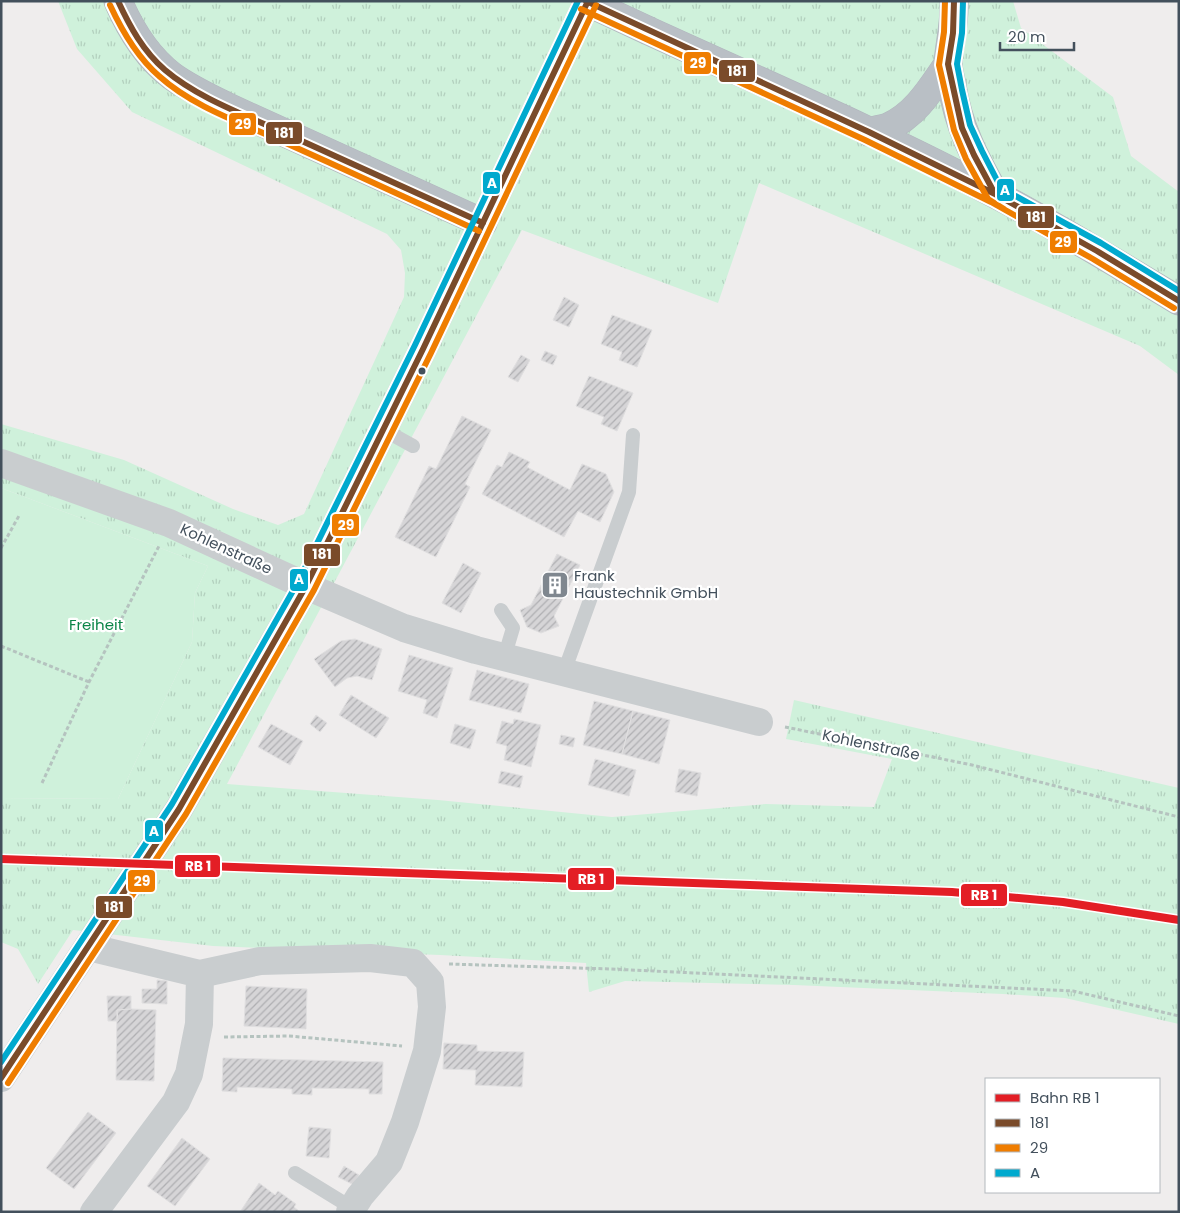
<svg xmlns="http://www.w3.org/2000/svg" width="1180" height="1213" font-family="Poppins,sans-serif">
	<defs>
		<pattern id="grass-tufts" width="24" height="20" patternUnits="userSpaceOnUse" patternTransform="scale(1.25)"><rect width="24" height="20" fill="#cff1db"/><path d="M3 7l-1-3M5 7V3M7 7l1-3M15 17l-1-3M17 17v-4M19 17l1-3" fill="none" stroke="#b3d0be"/></pattern>
		<pattern id="building-hatch" width="6" height="6" patternUnits="userSpaceOnUse" patternTransform="scale(1.25)"><rect width="6" height="6" fill="#d6d5d7"/><path d="M-1 1l2-2M0 6l6-6M5 7l2-2" fill="none" stroke="#afafb2"/></pattern>
	</defs>
	<rect width="100%" height="100%" fill="#efeded"/>
	<path fill="url(#grass-tufts)" d="M58 1H1013L1021 28 1113 97 1131 156 1179 192V375L1140 346 759 183 718 303 522 230 227 784 438 800 612 817 766 804 874 807 892 759 786 739 794 700 1179 788V1024L1065 998 1003 994 794 985 625 981 589 992 586 963 440 955 213 946 73 930 38 984 18 949 1 942V798L118 799 192 642 195 593 208 566 1 488V424L124 460 233 509 278 525 304 514 404 297 405 273 401 250 387 234 132 112 77 49Z"/>
	<path fill="#cff1db" d="M1 488 208 566 195 593 192 642 118 799 1 798Z"/>
	<path fill="url(#building-hatch)" stroke="#e0dfe0" d="M564 297 579 305 569 327 553 320Z
		M612 315 652 330 637 367 619 360 622 352 601 344Z
		M545 351 557 356 553 365 541 360Z
		M521 355 530 360 518 382 508 377Z
		M589 376 633 393 617 431 601 424 604 417 576 406Z
		M462 416 491 430 465 484 470 487 436 557 395 537 429 466 436 469Z
		M509 452 530 462 527 467 570 490 582 464 606 474 614 492 600 522 578 511 564 537 482 494 497 465 502 467Z
		M557 554 580 565 554 616 559 626 541 633 527 627 520 610 531 605Z
		M463 563 481 573 461 613 442 603Z
		M355 639 382 649 372 680 357 676 347 678 335 687 314 659 341 641Z
		M409 655 453 668 437 718 423 713 427 700 398 691Z
		M477 670 529 684 521 713 469 700Z
		M351 695 389 718 376 738 339 715Z
		M594 701 633 711 622 754 583 745Z
		M633 711 670 720 659 764 622 754Z
		M316 715 327 723 320 732 310 724Z
		M514 719 541 725 531 767 504 760 507 746 496 743 502 721 513 724Z
		M271 724 303 741 290 765 258 747Z
		M455 724 476 730 470 749 450 743Z
		M561 735 575 738 573 747 559 744Z
		M595 759 636 770 629 796 588 785Z
		M679 769 701 773 697 796 675 792Z
		M501 771 523 776 520 788 498 783Z
		M157 980 167 981V1004L142 1003V989H157Z
		M246 986 307 989 306 1029 244 1026Z
		M107 996H131V1009L117 1010 118 1021H108Z
		M131 1009 156 1010 154 1081 116 1080 117 1010Z
		M444 1043 477 1045V1051L524 1052 522 1087 475 1085 476 1070 443 1069Z
		M223 1058 383 1062 382 1094H369V1089L312 1088V1095L292 1094V1089L237 1087V1092L222 1091Z
		M88 1112 116 1133 74 1189 46 1168Z
		M309 1127 331 1129 329 1158 306 1156Z
		M182 1138 210 1159 175 1206 147 1186Z
		M344 1166 359 1175 354 1185 338 1177Z
		M259 1183 275 1195 278 1191 296 1204 294 1207 300 1212H240Z"/>
	<g fill="none" stroke-linecap="round" stroke-linejoin="round">
		<g stroke="#b1b7be" stroke-width="29">
			<path id="highway" d="M118 1C130 29 147 57 172 76 190 89 210 98 230 108L483 223
				M954 1C955 22 950 41 948 62 948 69 950 77 952 85 958 126 975 158 995 194
				M649 31C765 84 883 134 995 194 1058 227 1118 264 1179 301
				M869 132C875 130 882 129 888 127 916 115 932 87 948 64"/>
		</g>
		<path stroke="#b5c3bf" stroke-width="3" stroke-dasharray="4 2.5" stroke-linecap="butt" d="M1 548 20 514
			M1 646 89 682
			M785 727 972 765 1179 817
			M42 783 89 682 159 546
			M449 964 611 969 1073 991 1179 1016
			M224 1037 289 1036 402 1046"/>
		<path stroke="#c9cdcf" stroke-width="14" d="M384 430 413 446
			M501 610 513 628 504 658
			M564 672 629 492 633 435
			M295 1173 352 1208"/>
		<path stroke="#c9cdcf" stroke-width="28" d="M1 463 169 523 306 586 404 628 476 650 759 722
			M88 947 200 974 199 1024 189 1074 176 1102 94 1212
			M200 974 260 961 370 958 413 963 430 982 432 1007 427 1051 405 1122 389 1162 360 1196 350 1212"/>
		<path stroke="#c4c9ce" stroke-width="28" d="M1 1078 179 809 306 586 423 349 588 1"/>
		<use href="#highway" stroke="#b9bfc5" stroke-width="28"/>
		<g stroke="#b1b7be" stroke-width="29" stroke-linecap="butt">
			<path id="highway-bridge" d="M585 1 649 31"/>
		</g>
		<use href="#highway-bridge" stroke="#b9bfc5" stroke-width="28"/>
		<g stroke="#fff" stroke-width="10">
			<path id="bus-1" d="M118 1C130 27 143 51 165 70 198 98 243 114 282 132 349 162 416 193 483 223
				M586 1 869 132 995 194 1097 251 1179 301
				M954 1 953 33 948 64 962 128 974 155 995 194 1008 201
				M1 1078 179 809 306 586 423 349 588 1"/>
		</g>
		<g stroke="#fff" stroke-width="10">
			<path id="bus-2" d="M945 1 944 32 939 65 954 130 966 159 988 199 1004 209
				M110 5C122 31 137 57 159 76 192 106 239 122 279 140 346 170 413 201 479 231
				M581 9 865 140 991 202 1093 259 1174 308
				M8 1083 186 814 314 590 431 353 596 5"/>
		</g>
		<g stroke="#fff" stroke-width="10">
			<path id="bus-3" d="M963 1 962 33 957 64 962 90 970 125 982 151 1001 188 1101 243 1179 291
				M1 1062 172 804 298 582 415 345 578 1"/>
		</g>
		<use href="#bus-1" stroke="#7a4b2a" stroke-width="6"/>
		<use href="#bus-2" stroke="#ef7d00" stroke-width="6"/>
		<use href="#bus-3" stroke="#00a9ce" stroke-width="6"/>
		<g stroke="#fff" stroke-width="11">
			<path id="rail-1" d="M1 859 952 892 1063 902 1179 920"/>
		</g>
		<use href="#rail-1" stroke="#e31e25" stroke-width="8"/>
	</g>
	<defs>
		<g id="building-square" transform="scale(1.4375)"><rect x="-9" y="-9" width="18" height="18" rx="4" fill="#7f878f" stroke="#fff"/><path d="M-4-6H4V6H1V3H-1V6H-4ZM-2.5-4.3h1.7v1.8h-1.7ZM.8-4.3h1.7v1.8H.8ZM-2.5-1h1.7V.8h-1.7ZM.8-1h1.7V.8H.8Z" fill="#fff"/></g>
	</defs>
	<g fill-rule="evenodd">
		<use href="#building-square" x="555" y="585"/>
	</g>
	<circle fill="#43505c" stroke="#fff" stroke-width="2" cx="422" cy="371" r="4.5"/>
	<g text-anchor="middle" stroke-width="4.5" stroke-linejoin="round" paint-order="stroke">
		<g font-size="15" fill="#43505c" stroke="#fff">
			<text transform="translate(226 549) rotate(25)" y="5">Kohlenstraße</text>
			<text transform="translate(871 745) rotate(12)" y="5">Kohlenstraße</text>
		</g>
		<g font-size="15" fill="#43505c" stroke="#fff" text-anchor="start">
			<text x="574" y="581">Frank<tspan x="574" dy="17">Haustechnik GmbH</tspan></text>
		</g>
		<g font-size="15" fill="#0c8548" stroke="#fff">
			<text x="96" y="630">Freiheit</text>
		</g>
	</g>
	<g stroke="#fff" stroke-width="2">
		<rect x="683" y="51" width="29" height="24" rx="5" fill="#ef7d00"/>
		<rect x="718" y="59" width="38" height="24" rx="5" fill="#7a4b2a"/>
		<rect x="228" y="112" width="29" height="24" rx="5" fill="#ef7d00"/>
		<rect x="265" y="121" width="38" height="24" rx="5" fill="#7a4b2a"/>
		<rect x="482" y="171" width="19" height="24" rx="5" fill="#00a9ce"/>
		<rect x="996" y="178" width="19" height="24" rx="5" fill="#00a9ce"/>
		<rect x="1017" y="205" width="38" height="24" rx="5" fill="#7a4b2a"/>
		<rect x="1049" y="230" width="29" height="24" rx="5" fill="#ef7d00"/>
		<rect x="331" y="513" width="29" height="24" rx="5" fill="#ef7d00"/>
		<rect x="303" y="543" width="38" height="24" rx="5" fill="#7a4b2a"/>
		<rect x="289" y="568" width="20" height="24" rx="5" fill="#00a9ce"/>
		<rect x="144" y="819" width="20" height="24" rx="5" fill="#00a9ce"/>
		<rect x="174" y="854" width="47" height="24" rx="5" fill="#e31e25"/>
		<rect x="567" y="867" width="48" height="24" rx="5" fill="#e31e25"/>
		<rect x="127" y="869" width="29" height="24" rx="5" fill="#ef7d00"/>
		<rect x="960" y="883" width="48" height="24" rx="5" fill="#e31e25"/>
		<rect x="95" y="895" width="38" height="24" rx="5" fill="#7a4b2a"/>
	</g>
	<g font-size="14" text-anchor="middle" font-weight="bold" fill="#fff">
		<text x="698" y="68">29</text>
		<text x="737" y="76">181</text>
		<text x="243" y="129">29</text>
		<text x="284" y="138">181</text>
		<text x="492" y="188">A</text>
		<text x="1005" y="195">A</text>
		<text x="1036" y="222">181</text>
		<text x="1063" y="247">29</text>
		<text x="346" y="530">29</text>
		<text x="322" y="559">181</text>
		<text x="299" y="584">A</text>
		<text x="154" y="836">A</text>
		<text x="198" y="871">RB 1</text>
		<text x="591" y="884">RB 1</text>
		<text x="142" y="886">29</text>
		<text x="984" y="900">RB 1</text>
		<text x="114" y="912">181</text>
	</g>
	<rect width="1180" height="1213" fill="none" stroke="#43505c" stroke-width="5"/>
	<rect x="985" y="1078" width="175" height="115" fill="#ffffff" stroke="#b4b9be"/>
	<rect x="995" y="1094" width="25" height="8" fill="#e31e25" stroke="#b4b9be"/>
	<text x="1030" y="1103" font-size="15" fill="#43505c">Bahn RB 1</text>
	<rect x="995" y="1119" width="25" height="8" fill="#7a4b2a" stroke="#b4b9be"/>
	<text x="1030" y="1128" font-size="15" fill="#43505c">181</text>
	<rect x="995" y="1144" width="25" height="8" fill="#ef7d00" stroke="#b4b9be"/>
	<text x="1030" y="1153" font-size="15" fill="#43505c">29</text>
	<rect x="995" y="1169" width="25" height="8" fill="#00a9ce" stroke="#b4b9be"/>
	<text x="1030" y="1178" font-size="15" fill="#43505c">A</text>
	<path d="M1000 42v8h74v-8" fill="none" stroke="#43505c" stroke-width="2.5"/>
	<text x="1008" y="42" font-size="15" fill="#43505c" stroke="#ffffff" stroke-width="4" paint-order="stroke">20 m</text>
</svg>
